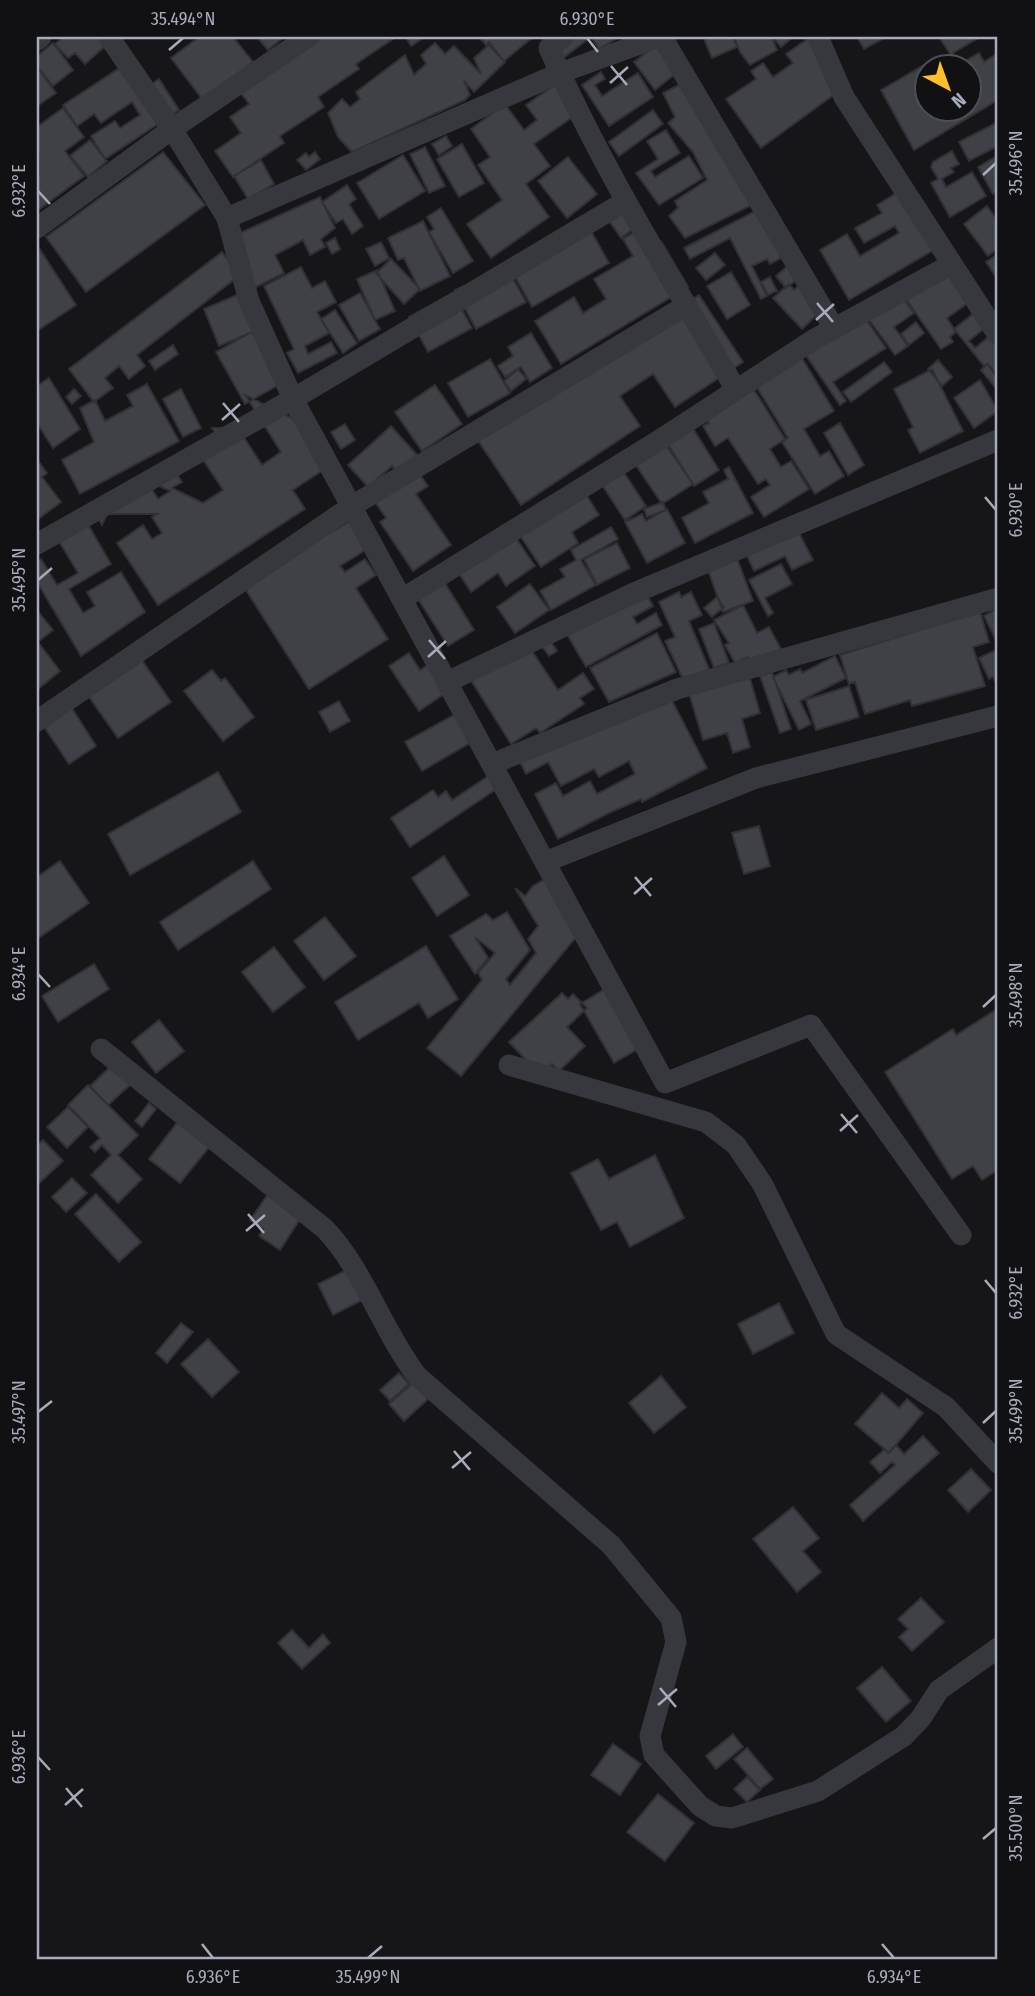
<svg xmlns="http://www.w3.org/2000/svg" width="1035" height="1996" font-family="'Fira Sans Condensed',sans-serif">
	<rect width="100%" height="100%" fill="#161619"/>
	<path fill="#404146" stroke="#303035" stroke-width="2" fill-rule="evenodd" d="M63 37H115L85 64 75 53 68 58 55 44Z
		M199 37H233L253 62 203 100 171 58Z
		M257 37H284L268 50Z
		M322 37H396L356 64 359 69 318 97 324 107 280 136 284 143 233 177 215 151 241 133 230 117 249 104 240 92Z
		M412 37H422L423 38 411 46 407 39Z
		M479 37H533L504 61 489 42 486 45Z
		M566 37H619L599 49 591 37 563 58 554 45Z
		M709 37H733L737 47 712 58 704 39Z
		M734 37H772L777 50 750 65 740 52Z
		M773 37H793L781 47Z
		M857 37H886L864 49Z
		M939 37H980L953 53 960 64 979 53 984 62 998 53V100L914 150 881 90 936 58 939 61 950 54ZM926 66H968V108H926Z
		M665 38 686 65 655 90 634 62Z
		M809 38 843 88 761 148 726 99 756 79 751 71 763 63 773 77 793 63 786 54Z
		M53 43 73 70 53 86 37 66V56Z
		M435 43 445 54 454 46 481 74 474 58 489 45 505 62 474 92 464 81 470 95 465 100 352 152 338 137 328 113 342 99 350 107 360 99 356 92 405 55 414 75 426 64 421 55Z
		M132 60 149 86 159 79 179 110 105 159 91 136 115 121 120 128 140 115 132 102 101 123 94 114 77 126 63 105Z
		M37 67 56 93 37 106Z
		M601 72 605 79 595 85 602 96 638 73 653 97 609 126 582 85Z
		M687 81 764 199 685 238 669 216 678 208 675 201 707 180 693 152 668 123 675 117 663 93Z
		M556 84 577 114 534 144 550 166 526 184 549 217 491 258 467 224 502 200 478 165 490 157 471 129 505 104 524 130 537 120 526 105Z
		M63 108 84 137 65 151 84 176 37 211V177L39 175 37 127Z
		M653 110 663 124 619 156 609 142Z
		M998 122V146L969 161 959 142Z
		M666 130 680 153 651 171 655 177 689 156 703 178 659 205 636 173 658 159 647 141Z
		M446 136 452 146 439 155 432 144Z
		M90 140 107 161 88 177 70 156Z
		M462 144 484 183 459 197 437 159Z
		M425 147 445 186 429 193 410 154Z
		M952 151 959 164 951 168 954 172 942 179 946 187 972 172 986 196 950 217 931 183 938 179 931 167 933 162Z
		M163 152 205 205 86 292 46 237Z
		M315 152 320 159 306 170 297 160 306 153 309 157Z
		M403 155 425 191 379 219 357 183Z
		M568 157 597 194 567 218 538 181Z
		M995 157 998 162V191L993 194 978 167Z
		M261 160 274 184 248 199 234 176Z
		M347 185 356 199 349 204 363 226 352 234 343 219 336 223 322 202Z
		M908 186 942 245 849 300 820 250 847 234 860 256 899 233 895 226 864 243 855 228 882 213 877 205Z
		M320 197 335 228 321 239 325 247 310 255 303 240 275 255 284 273 256 287 231 237Z
		M771 203 795 251 770 264 767 259 752 266 767 296 761 299 730 238 690 259 684 248Z
		M987 206 998 221V248L988 256 964 224Z
		M623 207 645 220 621 238 607 218Z
		M441 208 473 261 453 273 429 232 434 229 427 217Z
		M423 221 450 276 420 291 404 258 398 260 388 238Z
		M587 224 609 263 532 307 510 268Z
		M644 226 662 243 688 287 561 364 535 321 574 297 583 313 606 299 594 279 633 256 623 239Z
		M335 238 340 249 332 254 326 243Z
		M381 242 389 258 375 266 366 249Z
		M37 245 76 305 37 331Z
		M222 252 240 275 137 355 145 366 129 379 119 366 105 378 113 388 94 402 69 369Z
		M715 253 725 265 706 280 696 268Z
		M998 254V280L986 262Z
		M946 256 975 298 947 318 956 332 950 337 953 342 941 349 899 289Z
		M391 259 420 289 404 304 376 273Z
		M793 261 804 274 786 288 776 276Z
		M301 267 312 288 325 281 336 302 317 312 329 333 305 346 308 354 331 342 337 353 298 373 287 353 294 349 264 286Z
		M507 268 526 302 476 329 455 290Z
		M377 270 395 311 375 320 357 279Z
		M731 272 750 305 727 319 707 286Z
		M770 277 777 291 768 295 761 282Z
		M802 283 825 307 802 329 773 298 789 284 794 290Z
		M896 289 914 313 894 327 908 346 895 355 864 313Z
		M360 293 380 329 359 341 339 305Z
		M453 293 472 328 428 352 409 317Z
		M239 294 255 331 219 346 204 309Z
		M699 295 743 362 675 407 653 374 620 396 640 426 521 505 475 436Z
		M335 310 357 343 343 353 321 319Z
		M978 310 989 324 969 341 975 348 998 329V377L988 364 984 366 954 329Z
		M860 311 886 348 833 382 846 401 840 405 803 351Z
		M916 322 924 333 909 345 901 334Z
		M252 332 282 383 245 404 216 352Z
		M531 333 552 368 530 382 521 367 505 377 498 366 513 356 508 347Z
		M173 345 178 354 155 370 149 361Z
		M799 353 834 411 804 429 820 456 829 451 844 476 815 494 782 442 788 438 756 386Z
		M490 359 510 393 468 417 448 383Z
		M938 360 952 377 942 386 928 369Z
		M884 362 892 372 851 402 843 392Z
		M987 364 998 378V391L981 370Z
		M518 369 526 379 511 391 504 381Z
		M932 369 963 431 920 453 908 430 913 427 894 389Z
		M49 378 80 429 53 448 37 423V386Z
		M748 380 785 439 770 449 781 467 791 461 809 489 764 517 751 497 770 485 766 479 758 484 728 438 715 446 703 426 709 423 700 410Z
		M980 380 998 411 974 428 954 398Z
		M147 384 179 441 80 494 62 460 94 442 80 408 95 400 105 421 133 406 127 395Z
		M435 385 462 424 422 451 395 412Z
		M74 389 81 396 72 404 66 397Z
		M181 389 201 428 183 437 163 399Z
		M245 395 292 418 329 466 293 490 305 509 158 605 117 543 143 525 152 539 162 533 152 517 157 514H107L102 525 92 509 143 475 158 499 170 491 149 481 172 467 182 482 172 488 203 503 223 490 198 452 219 438 212 428H254L243 436 262 465 281 452Z
		M689 422 719 470 694 486 664 438Z
		M840 423 864 465 848 475 824 433Z
		M345 424 355 440 341 449 331 432Z
		M391 426 417 455 398 473 392 466 368 487 348 465Z
		M663 441 693 484 662 504 633 461Z
		M37 459 47 473 42 477 61 502 37 520Z
		M617 462 646 506 625 520 596 476Z
		M729 467 753 513 695 543 682 518 709 503 703 492 728 479 724 470Z
		M416 469 428 486 416 494 451 545 413 571 380 522 386 518 373 499Z
		M580 485 599 515 572 532 578 543 541 567 515 528Z
		M663 502 666 510 647 517 644 509Z
		M667 509 685 543 647 563 625 522 642 514 646 521Z
		M83 516 111 564 69 589 83 613 95 606 87 592 121 572 145 612 81 656 37 582V561L41 559 57 585 78 573 54 533Z
		M792 519 813 560 792 570 785 556 754 571 742 545Z
		M352 520 369 548 340 566 345 572 365 559 376 575 356 588 388 639 309 689 242 584Z
		M611 527 618 539 581 560 596 585 551 610 540 591 565 577 560 569 576 560 571 550Z
		M509 528 535 566 506 586 498 573 471 592 454 566Z
		M617 543 630 568 597 585 584 559Z
		M732 545 753 601 723 612 703 556Z
		M781 564 792 584 765 598 773 613 768 616 749 580Z
		M438 572 474 630 448 646 411 588Z
		M530 584 549 610 515 633 497 607Z
		M641 584 653 606 633 617 637 624 656 613 662 625 586 667 568 636Z
		M679 592 681 597 691 592 702 615 689 621 709 669 684 681 665 641 675 637 659 602Z
		M717 597 724 607 712 617 704 608Z
		M743 605 757 633 769 627 781 649 752 664 748 657 735 663 725 645 729 643 714 620Z
		M998 608V644L984 616Z
		M37 610 53 630 38 642 60 671 37 690Z
		M980 611 989 642 973 647 985 686 912 706 910 700 865 714 855 682 849 684 840 655Z
		M714 623 729 663 714 668 699 629Z
		M543 629 557 651 549 656 541 645 532 651 558 690 583 673 594 689 580 698 584 704 540 733 536 728 511 744 467 674Z
		M657 633 676 672 609 702 590 668Z
		M998 649V687L993 677 989 679 979 658Z
		M137 653 171 702 118 738 84 690Z
		M409 653 420 670 435 660 453 688 419 711 389 666Z
		M835 656 846 678 800 701 811 724 799 730 773 677 786 670 789 675 800 669 802 673Z
		M212 670 221 681 225 678 254 717 223 741 184 691Z
		M772 672 791 729 780 733 760 676Z
		M749 675 760 713 742 719 750 747 733 753 727 733 703 740 689 693Z
		M849 686 859 717 816 730 806 700Z
		M665 687 707 768 642 802 641 799 611 812 558 839 535 794 556 783 563 796 590 781 597 794 635 774 629 761 599 777 594 769 561 786 548 762 526 774 520 762Z
		M66 699 96 746 69 764 38 718Z
		M339 701 350 721 330 732 319 712Z
		M461 711 477 739 422 771 405 742Z
		M496 771 504 784 410 847 391 818 433 790 438 797 446 791 452 800Z
		M218 772 241 812 130 875 108 834Z
		M759 826 770 866 744 874 732 833Z
		M444 856 469 895 437 916 412 878Z
		M60 861 89 903 37 939V877Z
		M253 861 271 889 178 950 160 922Z
		M550 876 582 930 461 1076 427 1048 482 980 478 973 495 953 475 937 488 958 475 974 450 936 486 914 493 920 507 912 530 950 506 979 510 985 536 953 528 939 538 926 515 888 525 896 533 886Z
		M325 917 356 956 324 980 294 941Z
		M426 946 458 999 428 1018 419 1003 358 1040 335 1002Z
		M274 947 305 987 273 1012 242 972Z
		M94 964 109 989 58 1022 42 996Z
		M618 981 648 1043 614 1063 580 1004Z
		M562 993 568 999 573 994 587 1008 567 1027 585 1046 559 1071 552 1064 540 1075 509 1042Z
		M994 1011 998 1018V1170L982 1180 973 1166 952 1179 885 1072 953 1029 956 1035Z
		M159 1020 184 1051 156 1073 132 1042Z
		M112 1065 130 1085 108 1105 90 1086Z
		M88 1085 138 1135 118 1155 142 1179 118 1203 91 1175 111 1155 102 1145 95 1152 90 1147 100 1138 68 1105Z
		M149 1103 156 1109 142 1127 135 1121Z
		M68 1107 88 1127 67 1148 47 1127Z
		M180 1119 215 1140 180 1183 149 1159Z
		M43 1140 63 1161 37 1185V1145Z
		M655 1155 684 1218 630 1247 617 1222 601 1230 571 1173 598 1159 609 1179Z
		M72 1178 87 1193 66 1212 52 1197Z
		M96 1194 141 1242 119 1262 75 1214Z
		M268 1194 302 1216 280 1250 259 1236 263 1229 250 1220Z
		M357 1265 372 1295 333 1315 318 1284Z
		M779 1303 794 1333 753 1354 738 1324Z
		M181 1323 193 1332 167 1363 156 1353Z
		M208 1339 239 1372 212 1397 181 1364Z
		M399 1373 409 1384 390 1401 380 1390Z
		M661 1376 686 1407 654 1433 629 1403Z
		M413 1383 428 1399 404 1421 389 1404Z
		M882 1393 899 1408 907 1399 923 1413 889 1453 855 1424Z
		M923 1436 939 1453 863 1521 850 1505 895 1465 892 1462 880 1473 870 1462 885 1449 888 1453 896 1445 904 1454Z
		M971 1469 991 1490 968 1512 948 1490Z
		M793 1507 819 1538 803 1551 821 1572 797 1592 753 1539Z
		M921 1598 944 1622 912 1651 899 1637 908 1629 898 1619Z
		M292 1630 309 1648 323 1634 330 1643 302 1669 278 1643Z
		M882 1667 911 1701 886 1722 857 1688Z
		M733 1734 743 1747 716 1769 706 1756Z
		M613 1744 641 1764 620 1795 591 1775Z
		M747 1748 773 1779 760 1789 734 1759Z
		M747 1777 760 1790 747 1802 734 1789Z
		M658 1794 694 1823 665 1861 627 1832Z"/>
	<g fill="none" stroke-linecap="round" stroke-linejoin="round">
		<path stroke="#37383e" stroke-width="21" d="M109 37 172 129 227 218 249 301 293 399 665 1083 811 1025 961 1235
			M563 37 549 48C601 167 671 278 736 390
			M662 37 834 328
			M818 37 844 97 998 335
			M37 40 41 37
			M227 218 560 73 659 37
			M37 228 172 129 308 37
			M37 544 293 399 626 201
			M402 599 658 441 813 340 952 264
			M447 682 634 593 998 440
			M37 721 352 506 687 305
			M492 764 677 689 998 598
			M545 862 756 778 998 716
			M101 1049 325 1229C364 1270 382 1330 417 1376L611 1545 671 1618 676 1642 650 1736 654 1755 700 1806 716 1816 732 1818 818 1791 904 1736 921 1718 939 1690 998 1648
			M509 1065 706 1122 736 1145 763 1185 836 1334 946 1407 998 1463"/>
	</g>
	<path fill="none" stroke="#a7acba" stroke-width="2.5" d="M587 38 598 52M169 50 183 38M611 66 627 85M610 83 628 67M983 175 996 163M38 191 50 204M817 303 833 322M816 320 834 304M223 403 239 422M222 420 240 404M985 497 996 510M38 580 52 568M429 640 445 659M428 657 446 641M635 877 651 896M634 894 652 878M38 974 50 987M983 1007 996 995M841 1114 857 1133M840 1131 858 1115M248 1214 264 1233M246 1231 265 1215M985 1280 996 1293M38 1412 52 1401M983 1423 996 1411M454 1451 470 1470M452 1468 471 1452M660 1688 676 1707M658 1705 677 1689M38 1757 50 1770M66 1788 82 1807M65 1805 83 1789M983 1839 996 1828M202 1944 213 1958M882 1944 894 1958M368 1958 382 1946"/>
	<rect width="1035" height="1996" fill="none" stroke="#111114" stroke-width="77"/>
	<g transform="translate(948 88) rotate(139)"><circle r="33" fill="#111114" stroke="#4d4f56" stroke-width="2"/>
	<path d="M0-5L12 26L0 18L-12 26Z" fill="#ffbf28"/>
	<text y="-10" font-size="19" font-weight="bold" text-anchor="middle" fill="#a7acba">N</text>
	</g>
	<rect x="38" y="38" width="958" height="1920" fill="none" stroke="#a7acba" stroke-width="2.5"/>
	<g font-size="18" text-anchor="middle" fill="#a7acba">
		<text x="183" y="25">35.494°N</text>
		<text x="587" y="25">6.930°E</text>
		<text transform="translate(1016 163) rotate(-90)" y="6">35.496°N</text>
		<text transform="translate(19 191) rotate(-90)" y="6">6.932°E</text>
		<text transform="translate(1016 510) rotate(-90)" y="6">6.930°E</text>
		<text transform="translate(19 580) rotate(-90)" y="6">35.495°N</text>
		<text transform="translate(19 974) rotate(-90)" y="6">6.934°E</text>
		<text transform="translate(1016 995) rotate(-90)" y="6">35.498°N</text>
		<text transform="translate(1016 1293) rotate(-90)" y="6">6.932°E</text>
		<text transform="translate(1016 1411) rotate(-90)" y="6">35.499°N</text>
		<text transform="translate(19 1412) rotate(-90)" y="6">35.497°N</text>
		<text transform="translate(19 1757) rotate(-90)" y="6">6.936°E</text>
		<text transform="translate(1016 1828) rotate(-90)" y="6">35.500°N</text>
		<text x="213" y="1983">6.936°E</text>
		<text x="368" y="1983">35.499°N</text>
		<text x="894" y="1983">6.934°E</text>
	</g>
</svg>
